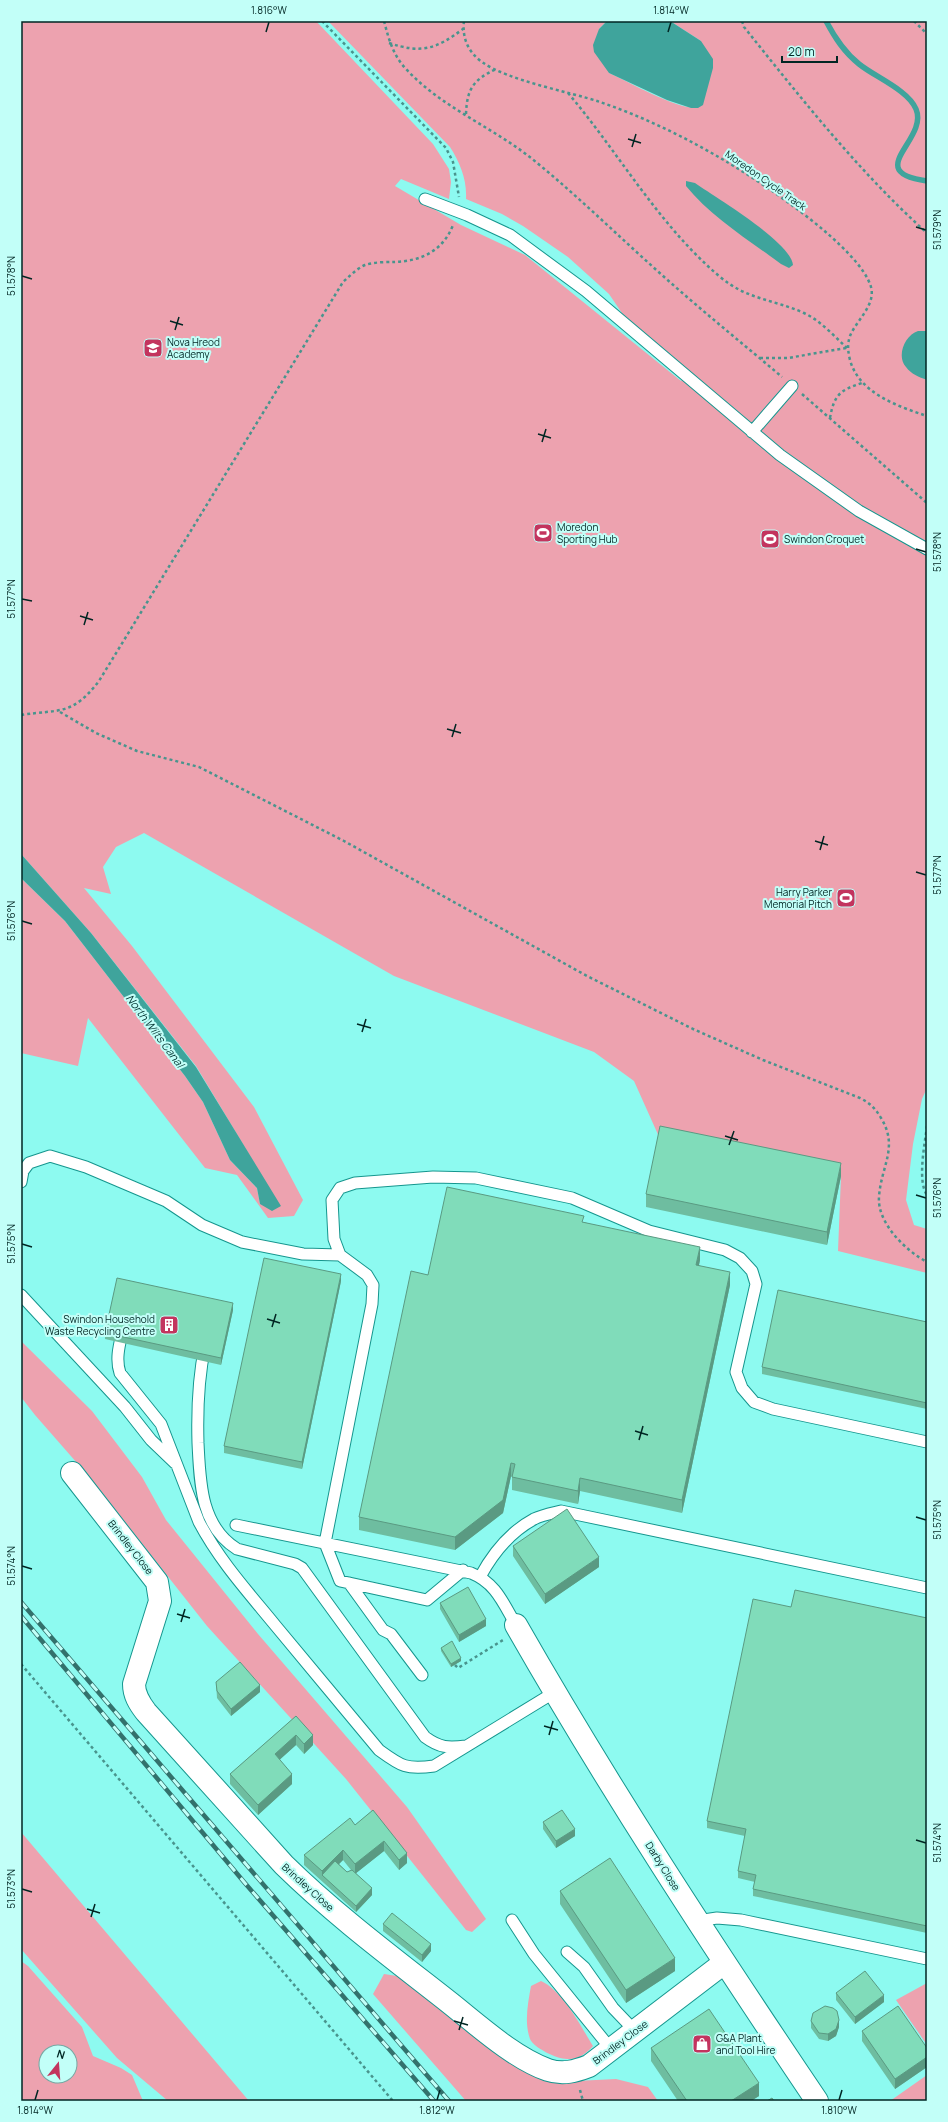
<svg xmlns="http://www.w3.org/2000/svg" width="948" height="2122" font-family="Manrope,sans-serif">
	<rect width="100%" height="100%" fill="#8dfaf0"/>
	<path fill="#eda2af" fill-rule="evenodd" d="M21 21H316L433 144 449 169 451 182 449 199 401 179 395 186 461 225 525 255 681 381 688 372 626 319 609 294 568 257 523 226 502 214 466 199C467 179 460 163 450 147L328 21H607L599 29 609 73C631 83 676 109 698 108L701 41 670 21H927V1088L922 1099 913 1144 906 1200 914 1225 927 1229V1273L838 1251 841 1176 660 1139 634 1081 594 1052 394 976 144 833 116 847 103 867 111 894 84 888 132 946 254 1107 303 1200 294 1216 268 1218 237 1175 205 1168 88 1018 78 1066 21 1053V878L65 921 185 1076 203 1102 230 1160 257 1188 260 1204 280 1206 196 1066 91 933 21 854Z
		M21 1341 92 1411 142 1477 166 1520 258 1634 407 1807 486 1919 472 1932 466 1930 346 1779 207 1626 91 1479 35 1415 21 1397Z
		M21 1832 249 2101H168L117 2058 21 1949Z
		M21 1961 28 1966 82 2027 93 2056 121 2068 132 2075 143 2101H21ZM46 2052H70V2076H46Z
		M384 1974 397 1976 502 2057 556 2082 616 2079 648 2087 658 2101H466L373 1994Z
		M541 1981C563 1991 580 2025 593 2046 587 2053 578 2060 567 2059 557 2059 534 2048 530 2039 524 2022 528 2003 531 1986Z
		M927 1983V2045L896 2000Z
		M927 2075V2101H890Z"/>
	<path fill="#3fa49c" d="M607 21H670L701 41 713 59V68L703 105 698 108H691L667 100 609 73 594 52 593 45 599 29Z
		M686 181 695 183C715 197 791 242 793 265L789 268 781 264C750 241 710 216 686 186Z
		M918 331H927V380C919 377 911 374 906 367 896 356 905 335 918 331Z
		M21 854 91 933 196 1067 281 1206 272 1211 260 1204 257 1188 230 1160 203 1102 185 1076 65 921 21 878Z"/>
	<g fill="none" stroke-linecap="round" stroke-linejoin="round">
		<path stroke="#3fa49c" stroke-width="5.5" d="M826 21C835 38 844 52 859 64 875 77 908 90 916 109 929 140 861 172 927 181"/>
		<g stroke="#15968e" stroke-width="13">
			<path id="lane" d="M425 199 467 215 510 235 586 291 780 455 859 511 927 549
				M752 432 792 386
				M21 1182 23 1171 29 1163 50 1156 86 1167 166 1201 202 1225 242 1242 303 1254 340 1255
				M21 1295 125 1407 151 1440 175 1463
				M123 1329C120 1343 115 1358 120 1373L161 1424 199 1522C219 1560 248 1592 275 1625 310 1667 344 1708 379 1750 401 1766 406 1770 434 1766L555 1692
				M205 1346C198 1379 197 1409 198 1443 200 1481 200 1526 237 1549L295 1564 302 1568 425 1737C440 1748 448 1748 466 1746
				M236 1525 471 1573C496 1583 503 1603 516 1625
				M463 1570 427 1600 340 1581 325 1543 372 1304 373 1285 367 1275 340 1255 334 1239 332 1200 340 1188 355 1183 433 1177 476 1178 572 1198 649 1231 725 1250 740 1258 752 1271 756 1284 736 1372 742 1388 754 1402 773 1409 927 1442
				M480 1577C493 1553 510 1532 534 1519 542 1515 553 1513 561 1511L927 1588
				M349 1583 383 1630 391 1634 422 1675
				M512 1920 534 1954 611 2049
				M697 1921 717 1918 741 1920 927 1959
				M567 1952 584 1967 613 2008 635 2031"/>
		</g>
		<g stroke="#15968e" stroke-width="24">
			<path id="street" d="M72 1473 157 1582 160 1601 134 1684C134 1695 139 1703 146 1712L284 1865C335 1915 394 1959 450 2003 479 2026 514 2058 548 2070 563 2075 576 2071 589 2066L724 1963
				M516 1625C609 1788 712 1945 817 2101"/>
		</g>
		<path stroke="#49948d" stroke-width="2.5" stroke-dasharray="3 3" stroke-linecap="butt" d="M322 21 446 148 453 162 459 197
			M384 21C389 40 393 55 406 69 441 107 492 127 531 158 577 195 618 236 662 275 701 310 742 343 782 377
			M464 21C462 38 468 52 482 62 509 81 567 91 600 102 644 117 687 138 727 162 763 183 860 248 871 287 876 305 856 321 850 336 847 345 848 351 850 360 859 393 897 406 927 416
			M742 21 744 27C801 98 859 172 927 233
			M914 21 927 34
			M389 43C422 54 436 49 463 29
			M568 93C619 153 658 224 719 276 747 300 773 299 804 313 821 321 834 336 847 348
			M466 114C467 89 473 80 496 69
			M760 358H788L846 348
			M802 394 927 503
			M830 418C834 395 840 390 862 383
			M60 712 96 733 137 751 199 767 344 841 587 976 693 1029 763 1060 860 1098C870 1103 875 1108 881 1118 899 1147 881 1166 879 1197 877 1223 906 1251 927 1262
			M21 715C60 709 72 716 99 681L343 282C350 276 356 269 365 265 374 262 386 262 395 262 421 261 443 251 453 225
			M927 1126C925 1143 917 1181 927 1195
			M21 1664 393 2101
			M455 1665 458 1668 503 1640
			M580 2090 583 2101"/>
		<use href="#lane" stroke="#fff" stroke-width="11"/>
		<use href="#street" stroke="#fff" stroke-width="22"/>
		<g stroke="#33716c" stroke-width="4.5">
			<path id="rail" d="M21 1602 449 2101
				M21 1616 244 1882 434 2101"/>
		</g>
		<use href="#rail" stroke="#c2fff8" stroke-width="3" stroke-dasharray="9" stroke-linecap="butt"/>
	</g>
	<path fill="#6ebda0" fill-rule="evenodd" d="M841 1176 827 1245 646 1207V1194Z
		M584 1222 700 1260 699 1265 730 1285 682 1513 580 1491 578 1504 512 1490V1477L511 1476 503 1513 455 1550 359 1530V1517L428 1275Z
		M341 1281 302 1469 224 1453V1446Z
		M233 1310 221 1365 105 1339V1333Z
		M927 1322V1409L762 1374V1367Z
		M513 1546 599 1567 545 1604 513 1556Z
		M440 1603 486 1626 459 1642 440 1609Z
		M791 1607 927 1618V1933L753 1896V1889L755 1882 738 1878V1871L745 1836 707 1828V1821Z
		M441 1648 461 1661 451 1667 441 1651Z
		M216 1682 260 1692 231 1716 217 1698Z
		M296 1716 313 1745 304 1754 296 1745 279 1760 292 1784 258 1815 230 1784V1774Z
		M373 1810 407 1863 399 1870 384 1851 356 1873 372 1895 356 1912 304 1865V1855L355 1825ZM343 1860 351 1870 347 1872 339 1864Z
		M543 1822 575 1836 556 1848 543 1829Z
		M560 1891 675 1971 626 2003 560 1904Z
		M383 1924 431 1951 422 1962 383 1931Z
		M836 1993 884 2002 855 2024 836 2000Z
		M811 2021 839 2027 836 2036 828 2041 819 2039 811 2028Z
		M862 2031 927 2048V2067L895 2089 862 2041Z
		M651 2048 759 2096 751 2101H678L651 2061Z"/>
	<path fill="#5a9a82" d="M841 1163V1176L827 1245V1232Z
		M700 1247V1260L696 1278V1265Z
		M730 1272V1285L682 1513V1500Z
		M341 1274V1281L302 1469V1462Z
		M233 1303V1310L221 1365V1358Z
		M511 1463V1476L503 1513 455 1550V1537Z
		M580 1478V1491L578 1504V1491Z
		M599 1557V1567L545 1604V1594Z
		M486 1619V1626L459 1642V1635Z
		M461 1658V1661L451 1667V1664Z
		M260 1685V1692L231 1716V1709Z
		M296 1735V1745L275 1764V1754Z
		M313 1735V1745L304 1754V1744Z
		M292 1774V1784L258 1815V1805Z
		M575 1829V1836L556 1848V1841Z
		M384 1841V1851L355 1874V1864Z
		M343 1850V1860L325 1878 322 1875V1871Z
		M407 1853V1863L399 1870V1860Z
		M372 1888V1895L356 1912V1906Z
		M431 1944V1951L422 1962V1955Z
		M675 1958V1971L626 2003V1990Z
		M884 1995V2002L855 2024V2017Z
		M839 2020V2027L836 2036 828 2041V2034Z
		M927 2057V2067L895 2089V2079Z
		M759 2083V2096L751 2101H731Z"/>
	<path fill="#80dcba" stroke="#5a9a82" d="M660 1126 841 1163 827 1232 646 1194Z
		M447 1187 584 1216 582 1222 700 1247 696 1265 730 1272 682 1500 580 1478 578 1491 512 1477 515 1464 511 1463 503 1500 455 1537 359 1517 411 1271 428 1275Z
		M264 1258 341 1274 302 1462 224 1446Z
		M117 1278 233 1303 221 1358 105 1333Z
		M778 1290 927 1322V1403L762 1367Z
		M567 1509 599 1557 545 1594 513 1546Z
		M468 1587 486 1619 459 1635 440 1603Z
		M795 1590 927 1618V1926L753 1889 756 1875 738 1871 746 1829 707 1821 753 1599 791 1607Z
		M452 1641 461 1658 451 1664 441 1648Z
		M240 1662 260 1685 231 1709 217 1691 216 1682Z
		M296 1716 313 1735 304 1744 296 1735 275 1754 292 1774 258 1805 230 1774Z
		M373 1810 407 1853 399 1860 384 1841 355 1864 343 1850 322 1871 304 1855 350 1818 355 1825Z
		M562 1810 575 1829 556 1841 543 1822Z
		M610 1858 675 1958 626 1990 560 1891Z
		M335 1861 347 1872 352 1870 372 1888 356 1906 322 1875Z
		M392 1913 431 1944 422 1955 383 1924Z
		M865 1971 884 1995 855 2017 836 1993Z
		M825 2006 833 2008 837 2011 839 2020 836 2029 828 2034 819 2033 811 2021 813 2013Z
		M898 2006 927 2048V2057L895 2079 862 2031Z
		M709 2009 759 2083 731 2101H687L651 2048Z
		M772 2098 774 2101H767Z"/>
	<path fill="none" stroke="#012623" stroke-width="1.5" d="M266 32 269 22M668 32 671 22M628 139 641 143M632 147 636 134M916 227 926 230M22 276 32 279M170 321 183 325M175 330 179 317M538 434 551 438M542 442 546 429M916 549 926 552M22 599 32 601M80 616 93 620M84 625 88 612M447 729 461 733M452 737 456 724M815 841 828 845M820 850 824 836M916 872 926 875M22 921 32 924M357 1024 371 1028M362 1032 366 1019M725 1136 738 1140M729 1145 734 1131M916 1195 926 1198M22 1244 32 1247M267 1319 280 1323M272 1327 276 1314M635 1431 648 1435M639 1440 643 1426M916 1517 926 1520M22 1566 32 1569M177 1614 190 1618M181 1622 185 1609M544 1726 558 1730M549 1735 553 1721M916 1840 926 1843M22 1889 32 1892M87 1909 100 1913M91 1917 95 1904M454 2021 468 2025M459 2030 463 2017M35 2100 38 2090M437 2100 440 2090M839 2100 842 2090"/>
	<defs>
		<g id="school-square" transform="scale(1)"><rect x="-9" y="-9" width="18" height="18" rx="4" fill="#c3345e" stroke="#c2fff8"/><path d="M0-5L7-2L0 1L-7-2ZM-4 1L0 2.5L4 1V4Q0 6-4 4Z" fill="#fff"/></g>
		<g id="stadium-square" transform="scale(1)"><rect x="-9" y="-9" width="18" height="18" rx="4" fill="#c3345e" stroke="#c2fff8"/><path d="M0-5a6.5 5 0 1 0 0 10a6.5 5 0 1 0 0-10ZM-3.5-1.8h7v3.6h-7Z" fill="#fff"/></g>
		<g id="building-square" transform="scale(1)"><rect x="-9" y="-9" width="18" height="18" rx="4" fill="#c3345e" stroke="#c2fff8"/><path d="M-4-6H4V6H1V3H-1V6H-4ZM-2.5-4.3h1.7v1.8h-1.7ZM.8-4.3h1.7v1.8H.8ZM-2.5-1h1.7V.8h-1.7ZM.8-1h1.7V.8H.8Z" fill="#fff"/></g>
		<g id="shop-square" transform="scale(1)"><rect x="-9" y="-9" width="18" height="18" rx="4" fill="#c3345e" stroke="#c2fff8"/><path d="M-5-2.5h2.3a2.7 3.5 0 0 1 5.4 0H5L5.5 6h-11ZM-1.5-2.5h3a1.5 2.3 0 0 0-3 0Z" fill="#fff"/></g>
	</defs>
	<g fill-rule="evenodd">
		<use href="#school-square" x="153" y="348"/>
		<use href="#stadium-square" x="543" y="533"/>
		<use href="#stadium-square" x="770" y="539"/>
		<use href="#stadium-square" x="846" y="898"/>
		<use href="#building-square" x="169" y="1325"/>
		<use href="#shop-square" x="702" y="2044"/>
	</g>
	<g text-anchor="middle" stroke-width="4" stroke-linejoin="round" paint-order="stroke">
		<g font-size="10" fill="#012623" stroke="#c2fff8">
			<text transform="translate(766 180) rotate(35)" y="4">Moredon Cycle Track</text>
			<text transform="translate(131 1547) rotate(52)" y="4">Brindley Close</text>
			<text transform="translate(663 1866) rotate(58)" y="4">Darby Close</text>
			<text transform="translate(308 1887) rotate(42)" y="4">Brindley Close</text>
			<text transform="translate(620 2042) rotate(-37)" y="4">Brindley Close</text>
		</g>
		<g font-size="10" fill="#012623" stroke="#c2fff8" text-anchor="start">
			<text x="167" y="346">Nova Hreod<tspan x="167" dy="12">Academy</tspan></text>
			<text x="557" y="531">Moredon<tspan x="557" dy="12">Sporting Hub</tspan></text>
			<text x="784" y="543">Swindon Croquet</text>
			<text x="832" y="896" text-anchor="end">Harry Parker<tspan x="832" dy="12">Memorial Pitch</tspan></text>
			<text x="155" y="1323" text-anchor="end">Swindon Household<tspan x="155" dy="12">Waste Recycling Centre</tspan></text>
			<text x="716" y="2042">G&amp;A Plant<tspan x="716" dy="12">and Tool Hire</tspan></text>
		</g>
		<g font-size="11" font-style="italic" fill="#053633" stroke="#c2fff8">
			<text transform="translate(155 1031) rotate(53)" y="4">North Wilts Canal</text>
		</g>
	</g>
	<rect width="948" height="2122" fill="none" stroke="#c2fff8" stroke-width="44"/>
	<g transform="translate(58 2064) rotate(17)"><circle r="19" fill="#c2fff8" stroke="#75a8a3"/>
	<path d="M0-3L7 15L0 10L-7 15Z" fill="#c3345e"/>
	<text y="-6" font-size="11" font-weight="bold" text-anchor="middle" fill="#012623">N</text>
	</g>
	<path d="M782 56v6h55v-6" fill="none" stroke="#012623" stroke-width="2"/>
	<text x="788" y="56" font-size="12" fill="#012623" stroke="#c2fff8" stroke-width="3" paint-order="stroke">20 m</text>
	<rect x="22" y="22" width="904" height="2078" fill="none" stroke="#012623" stroke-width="1.5"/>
	<g font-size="10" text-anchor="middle" fill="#012623">
		<text x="269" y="14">1.816°W</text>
		<text x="671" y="14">1.814°W</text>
		<text transform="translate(937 230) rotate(-90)" y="4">51.579°N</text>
		<text transform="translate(11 276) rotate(-90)" y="4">51.578°N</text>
		<text transform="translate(937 552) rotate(-90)" y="4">51.578°N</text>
		<text transform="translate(11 599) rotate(-90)" y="4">51.577°N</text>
		<text transform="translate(937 875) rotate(-90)" y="4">51.577°N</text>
		<text transform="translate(11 921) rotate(-90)" y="4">51.576°N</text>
		<text transform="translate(937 1198) rotate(-90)" y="4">51.576°N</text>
		<text transform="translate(11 1244) rotate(-90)" y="4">51.575°N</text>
		<text transform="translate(937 1520) rotate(-90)" y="4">51.575°N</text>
		<text transform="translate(11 1566) rotate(-90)" y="4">51.574°N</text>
		<text transform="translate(937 1843) rotate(-90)" y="4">51.574°N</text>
		<text transform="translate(11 1889) rotate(-90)" y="4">51.573°N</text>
		<text x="35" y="2114">1.814°W</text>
		<text x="437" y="2114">1.812°W</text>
		<text x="839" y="2114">1.810°W</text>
	</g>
</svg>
